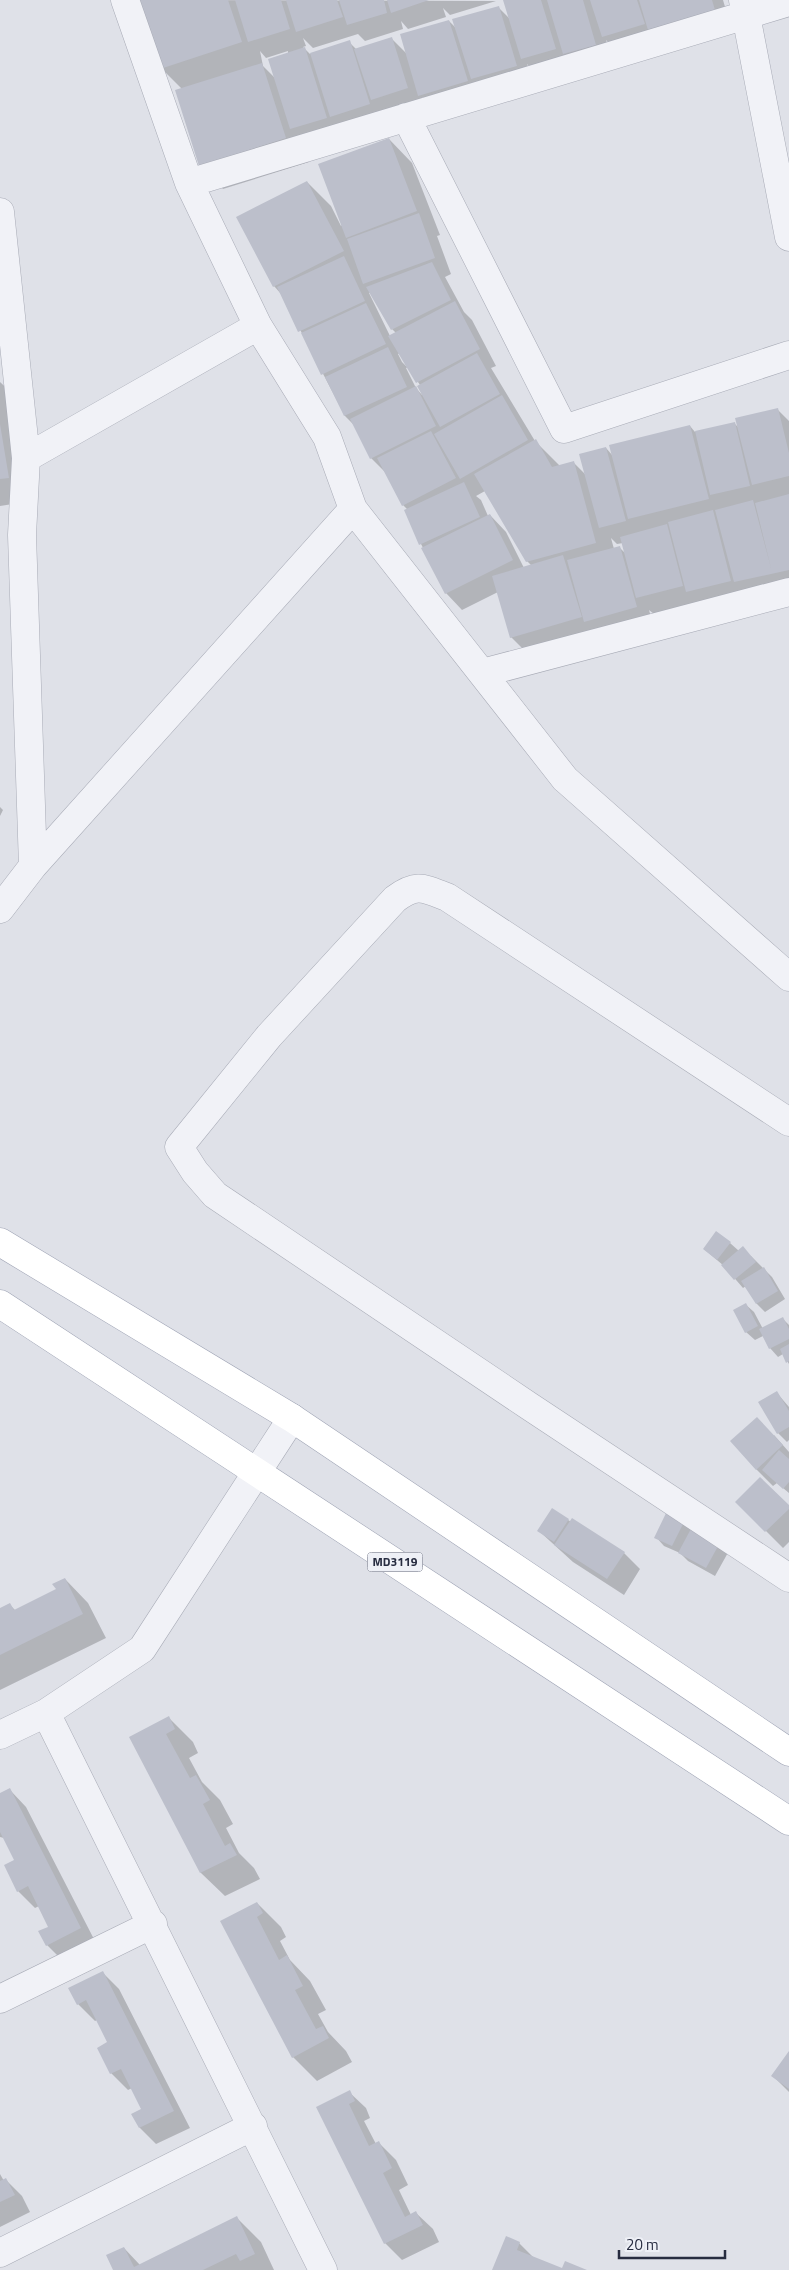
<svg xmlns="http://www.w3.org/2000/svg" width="789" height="2270" font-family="'Titillium Web',sans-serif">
	<rect width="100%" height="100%" fill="#dfe1e8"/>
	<path fill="#0003" fill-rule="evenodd" d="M145 0 496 1 450 15 443 8 446 17 408 29 401 21 403 29 365 41 358 34 313 48 303 38 306 46 303 47 310 54 349 42 357 50 391 38 407 54 449 21 456 28 498 7 510 19 504 0H723L731 27 620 54 606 40 612 61 539 75 527 64 533 82 436 112 422 97 424 104 389 116 382 110 386 121 301 139 309 162 223 189 200 165 182 89 161 68ZM260 51 266 58 288 51V53L275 78 263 66Z
		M389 139 412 163 440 235 437 236 451 274 445 277 464 312 472 320 496 366 491 368 535 441 560 466 574 463 586 475 606 448 613 456 690 426 695 432 734 423 739 428 778 410 789 421V589L654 614 649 610 653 624 528 654 511 637 498 592 462 610 446 593 421 544 408 510 403 505 388 475 371 458 354 425 345 416 282 295 274 286 307 182 331 206 341 226 342 225ZM371 292 392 329 396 333 390 336 369 293ZM400 353 407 367 402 362 398 354ZM408 367 420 385 422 395 416 388 406 368ZM485 491 527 561 532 566 524 568 506 532 490 515 488 516 481 500 476 496ZM611 538 617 544 623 543 625 553 619 547 614 549Z
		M0 382 17 398 32 501 0 506Z
		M0 807 3 810 0 816Z
		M730 1243 739 1251 751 1256 772 1277 785 1299 765 1312 757 1304 746 1286 743 1288 724 1266 704 1249Z
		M745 1304 754 1312 763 1329 783 1319 789 1325V1364L783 1354 778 1357 770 1348 763 1336 755 1340 746 1332Z
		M777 1393 789 1407V1440L787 1442 778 1433 760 1403Z
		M774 1435 789 1452V1493L777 1483 773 1486 756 1469Z
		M737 1502 789 1507V1542L783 1548Z
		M669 1511 730 1549 715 1576 688 1561 680 1553 664 1546 656 1537Z
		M568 1520 624 1553 640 1569 624 1595 573 1562 539 1531Z
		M65 1579 88 1603 106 1638 0 1690V1609L10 1605 16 1611 57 1590Z
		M169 1718 193 1742 198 1753 189 1758 202 1782 220 1800 233 1824 226 1828 239 1853 254 1868 260 1879 225 1896 201 1873 131 1738Z
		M10 1790 26 1807 97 1945 64 1962 47 1945 50 1927 39 1906 35 1908 18 1891 16 1860 4 1838 0 1837V1795Z
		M257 1903 281 1927 286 1937 280 1941 290 1960 310 1981 326 2010 318 2014 328 2032 346 2051 352 2062 317 2081 293 2057 222 1922Z
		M102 1972 119 1989 190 2128 156 2144 140 2128 133 2114 142 2110 132 2088 128 2090 111 2073 109 2043 97 2020 95 2021 78 2004Z
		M789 2053V2092L773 2076Z
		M349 2092 366 2108 370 2118 364 2121 376 2144 379 2143 396 2160 408 2185 399 2190 411 2215 416 2213 433 2229 439 2242 402 2260 385 2243 318 2108Z
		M0 2174 4 2181 6 2180 22 2196 30 2212 0 2227Z
		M237 2218 261 2242 274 2270H114L124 2248 140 2265Z
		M519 2243 534 2258 563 2270H493Z"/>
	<path fill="#bcbfcb" d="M141 0H228L242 42 160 69 138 1Z
		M235 0H281L290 29 248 42Z
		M286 0H337L343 17 296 32Z
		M339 0H384L387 13 347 25Z
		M387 0H429L391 13Z
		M503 0H541L556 49 521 59Z
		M547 0H583L596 45 563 54Z
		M590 0H637L645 24 602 37Z
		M639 0H712L715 10 648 30Z
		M499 6 517 66 471 79 452 19Z
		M449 20 468 81 418 96 400 34Z
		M392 37 408 88 371 100 354 49Z
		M350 40 370 104 330 117 310 53Z
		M305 47 327 118 290 129 268 59Z
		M262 63 286 138 199 166 175 90Z
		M389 138 417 211 346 238 318 164Z
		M307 181 344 251 273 287 236 217Z
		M419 213 435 258 363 284 347 239Z
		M344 256 365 301 298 332 277 287Z
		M432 262 451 300 391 330 366 287Z
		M455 301 480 349 416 383 388 336Z
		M366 303 386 344 321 375 301 333Z
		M388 347 407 387 344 416 325 377Z
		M477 353 500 394 440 427 417 386Z
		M416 386 436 426 370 459 350 419Z
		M502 395 528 440 460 479 434 434Z
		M778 408 789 453V476L752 485 735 418Z
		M735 422 750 486 710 495 695 431Z
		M0 424 9 478 0 479Z
		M690 425 709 499 628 519 609 445Z
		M431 431 456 478 402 506 377 458Z
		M536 439 552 467 574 461 596 543 526 562 474 474Z
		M606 447 626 521 599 528 579 454Z
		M464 482 480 517 419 545 404 510Z
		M789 494V570L734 582 715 510 753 500 771 568 755 503Z
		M713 510 731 581 686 592 668 522Z
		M490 514 513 560 445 594 421 548Z
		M667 524 683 586 636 598 620 537Z
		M620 546 637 607 584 622 567 560Z
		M563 555 582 617 510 638 492 576Z
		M716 1231 731 1242 717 1260 703 1249Z
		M743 1246 756 1262 734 1280 721 1265Z
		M764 1267 778 1291 756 1304 741 1281Z
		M746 1303 758 1326 745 1333 733 1310Z
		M783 1317 789 1329V1339L769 1349 759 1329Z
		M789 1344V1361L786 1363 780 1349Z
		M777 1391 789 1411V1427L777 1434 758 1402Z
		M757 1417 783 1445 756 1470 730 1441Z
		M779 1450 789 1459V1482L783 1489 762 1470Z
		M760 1477 789 1505V1509L765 1532 735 1502Z
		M552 1508 569 1519 554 1542 537 1531Z
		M668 1509 686 1518 672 1546 654 1538Z
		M572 1518 625 1552 607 1579 554 1545Z
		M693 1525 722 1539 706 1568 678 1553Z
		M65 1578 83 1614 0 1655V1608L10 1603 14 1610 56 1589 52 1584Z
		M169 1716 175 1729 166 1734 190 1778 196 1775 210 1800 203 1804 225 1846 230 1843 237 1855 200 1873 129 1737Z
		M10 1788 81 1928 46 1946 38 1931 48 1927 28 1886 17 1892 4 1865 14 1860 0 1832V1793Z
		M257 1902 263 1913 257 1917 279 1960 287 1955 303 1986 295 1990 316 2029 323 2026 329 2038 292 2058 220 1921Z
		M103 1971 174 2111 139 2128 131 2114 141 2109 121 2069 110 2074 97 2048 107 2042 86 2000 77 2005 68 1988Z
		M789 2051V2089L771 2076Z
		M350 2090 355 2101 349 2104 369 2146 379 2141 392 2168 383 2173 405 2217 416 2211 423 2225 384 2244 316 2107Z
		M6 2178 15 2195 0 2202V2181Z
		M237 2216 255 2254 240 2261 236 2254 203 2270H113L106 2255 124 2247 134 2267Z
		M506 2236 520 2242 517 2250 562 2268 565 2261 587 2270H492Z"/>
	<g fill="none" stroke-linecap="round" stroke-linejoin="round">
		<g stroke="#a8abb6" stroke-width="29">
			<path id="minor" d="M125 0 189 183 258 326 327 437 353 509 565 779 789 977
				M743 0 789 237
				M406 117 564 429 789 355
				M189 183 789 2
				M0 212 26 458 22 535 33 866
				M26 458 258 326
				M482 673 789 592
				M0 909 33 866 353 509
				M789 1122 447 897C423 888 417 883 395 899L269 1036 179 1147 195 1172 215 1195 529 1406 789 1578
				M46 1713 323 2270
				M0 1735 46 1713 142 1649 292 1418
				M0 1999 153 1924
				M0 2253 253 2126"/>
		</g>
		<g stroke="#9ea3b4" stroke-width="29">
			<path id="major" d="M0 1242 292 1418 789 1752
				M0 1304 789 1821"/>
		</g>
		<use href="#minor" stroke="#f1f2f7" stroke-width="28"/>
		<use href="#major" stroke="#fff" stroke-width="28"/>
	</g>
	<g text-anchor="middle" stroke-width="5" stroke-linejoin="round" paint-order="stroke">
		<rect fill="#eef0f6" stroke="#636777" stroke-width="1" x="367.5" y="1552.5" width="55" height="19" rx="4"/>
		<g font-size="12" font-weight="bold" fill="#272c40">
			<text x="395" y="1566">MD3119</text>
		</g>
	</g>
	<path d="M619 2250v8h106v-8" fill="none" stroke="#272c40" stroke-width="2.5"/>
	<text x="626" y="2250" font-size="15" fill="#272c40" stroke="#eef0f6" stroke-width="4" paint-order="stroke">20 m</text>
</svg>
